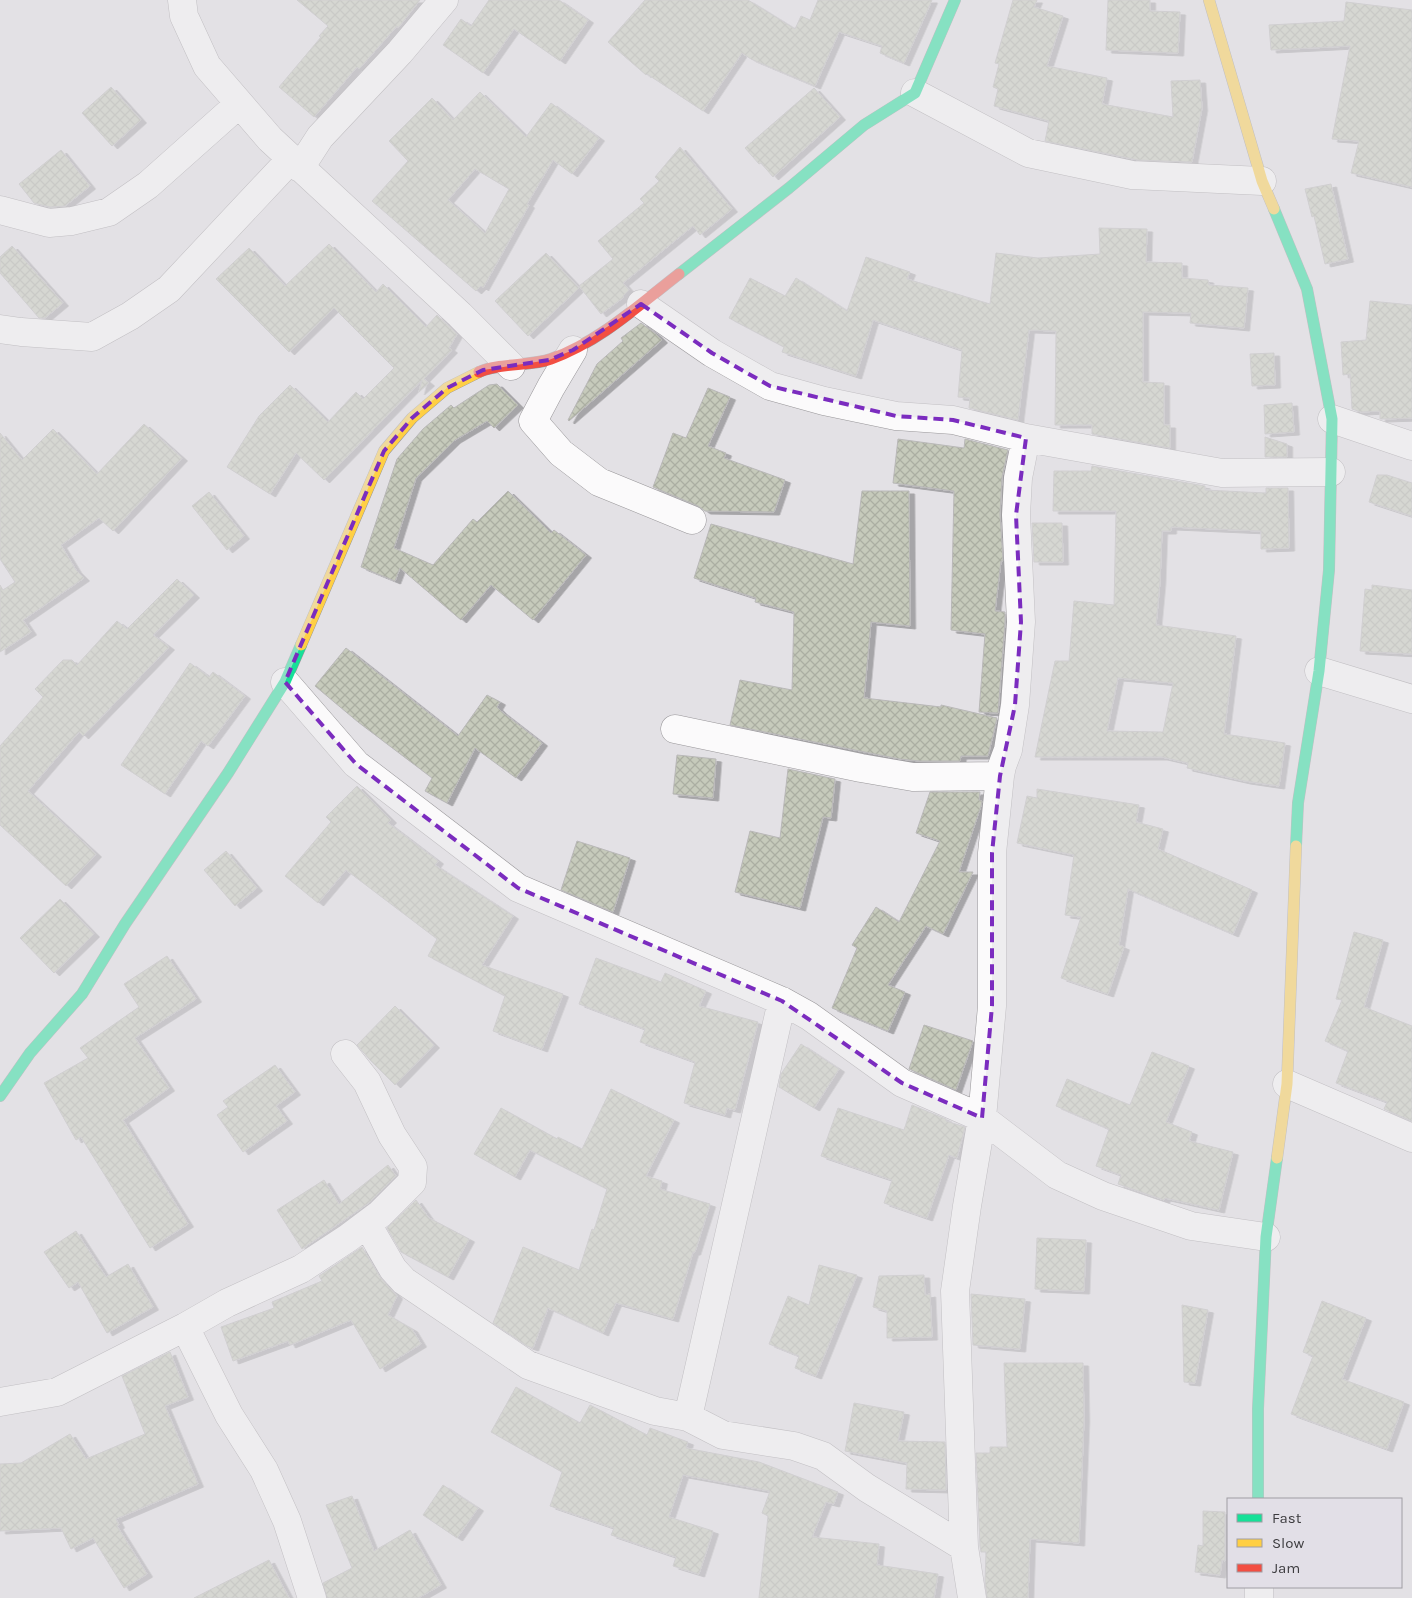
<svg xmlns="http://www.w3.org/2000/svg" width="1412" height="1598" font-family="Karla,sans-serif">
	<defs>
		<pattern id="building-cross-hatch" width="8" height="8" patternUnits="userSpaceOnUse" patternTransform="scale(1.25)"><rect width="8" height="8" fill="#c6cabb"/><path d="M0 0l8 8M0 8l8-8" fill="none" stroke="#abaea2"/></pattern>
		<filter id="shadow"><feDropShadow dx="5.5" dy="3" stdDeviation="0" flood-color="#0004"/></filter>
	</defs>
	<rect width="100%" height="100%" fill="#e3e1e5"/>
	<path fill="url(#building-cross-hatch)" stroke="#b9b8b8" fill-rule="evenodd" filter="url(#shadow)" d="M297 0H420L398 28 397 26 359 69 357 67 314 117 279 87 321 37 319 36 328 26Z
		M489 0H559L588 20 560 61 514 29 483 73 443 45 461 19 471 26Z
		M645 0H748L795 29 801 16 810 20 818 0H932L904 63 880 53 882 46 839 32 815 86 751 59 742 53 703 111 647 74 646 75 608 42Z
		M1013 0H1037L1034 7 1063 16 1047 66 1107 78 1102 104 1173 117 1171 81 1200 80 1202 108 1192 162 1138 160 1045 141 1049 121 994 106 998 89 993 87 999 64 995 63Z
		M1108 0H1150V11L1180 12 1178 53 1106 50Z
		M1346 2 1412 10V187L1351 173 1359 141 1332 139 1350 46 1271 50 1269 25 1344 21Z
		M111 87 141 120 112 146 82 113Z
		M814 88 840 117 773 177 761 163 759 164 745 148Z
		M480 92 526 137 551 103 599 138 572 174 553 160 527 204 529 205 483 288 481 286 476 291 372 201 408 161 389 141 432 98 453 120ZM475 169 509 189 485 233 448 200Z
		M680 147 732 209 700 235 693 226 623 283 629 290 623 296 624 297 601 314 579 286 613 259 598 241 644 203 640 199 659 181 655 177Z
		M61 150 90 186 65 206 50 207 34 203 19 184Z
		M1331 184 1348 259 1325 264 1314 216 1312 217 1305 189Z
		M1099 228 1147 229 1146 262 1182 263V278L1208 280 1209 285 1248 288 1244 328 1190 323 1191 313 1143 312V382L1164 383V425H1170V448L1092 434V425H1055L1056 331 1029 330 1018 420 969 408 970 398 958 397 962 350 873 320 856 376 782 352 784 347 729 318 750 278 785 296 796 278 847 311 866 257 910 272 907 279 990 304 996 253 1038 258 1100 254Z
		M329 244 376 292 383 284 426 327 437 315 457 334 449 348 452 350 424 379 429 383 419 392 422 380 324 480 296 453 270 494 227 467 259 416 290 385 328 422 356 392 363 399 394 368 334 308 289 352 216 279 249 248 285 286Z
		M12 246 63 303 45 318H39L0 273V257Z
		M546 253 579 288 528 336 495 301Z
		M1370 301 1412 305V418L1382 419H1380V411L1361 412 1352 409 1350 374 1343 375 1341 342 1366 340Z
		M641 323 656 334 662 340 569 421 568 420 597 364 623 341 621 338Z
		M1274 353 1275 385 1252 386 1250 354Z
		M497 384 518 405 494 428 487 421 455 440 416 478 394 548 433 565 473 519 477 522 508 491 551 533 554 530 586 555 533 620 491 585 461 620 400 568 395 581 361 567 397 459 423 429 451 405 454 408 489 385Z
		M708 388 730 397 708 446 726 453 724 458 785 480 774 512 705 511 698 506 653 487 673 433 686 438Z
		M1292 403 1294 432 1265 434 1264 405Z
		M144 424 182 458 113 531 99 518 61 545 76 570 84 578 23 620 31 632 0 652V585L3 590 15 582 0 559V433L22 460 53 429 97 474Z
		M1265 437 1287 444V457H1265Z
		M898 439 964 448 965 439 1008 450 1002 477 1000 514 1003 561H1001L995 611 1005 612V622L998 713 979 712 985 634 951 630 954 491 893 483Z
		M1092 466 1205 486V490L1266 493V488H1288L1289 548 1261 549V531L1171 527V531H1162L1160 582 1156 625 1236 636 1224 734 1285 743 1279 786 1245 781 1187 768 1188 763 1162 757H1035L1055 661H1069L1074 601 1114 605 1116 511H1053L1054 471H1091ZM1118 678 1173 683 1163 732 1107 731Z
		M1377 475H1387L1412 483V516L1369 502Z
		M862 491H909L910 626 871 622 864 698 941 707V705L997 718 988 756H961L960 761H920L900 759 730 725 740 680 792 690 794 612 755 602 756 598 694 578 711 524 853 564Z
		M209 492 244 536 227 550 192 506Z
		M1032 523H1062L1063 562H1034Z
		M177 579 194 595 153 635 169 647 83 736 79 732 28 791 96 854 66 886 0 825V746L43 697 35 689 63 660H72L77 665 117 621 127 629Z
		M1372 585 1412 590V654L1360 651 1365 589 1372 590Z
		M346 648 458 736 487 695 500 702 497 707 502 712 542 743 516 778 475 748 447 803 425 791 432 778 358 722 315 686Z
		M190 663 209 677 213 672 245 696 208 746 201 741 165 794 121 765Z
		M677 755 716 759 713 798 673 794Z
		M788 769 835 779 831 818 823 817 800 908 735 892 750 831 780 838Z
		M357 786 391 820 388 823 438 861 435 865 513 916 482 965 563 994 542 1049 493 1031 505 996 428 956 437 939 346 870 318 903 285 876 331 822 326 817Z
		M1037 789 1139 805 1136 822 1163 829 1158 849 1252 890 1233 934 1128 889 1119 945 1124 947 1108 994 1061 978 1081 917 1065 915 1074 855 1017 843 1027 796 1037 798Z
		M930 792H980L979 800 982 801 981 806 959 872H973L943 934 926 926 888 985 905 992 888 1031 832 1008 857 948 852 945 876 907 899 922 940 841 916 833Z
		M577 841 630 858 613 912 561 890Z
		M226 851 257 888 235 906 204 870Z
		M60 899 94 934 54 973 20 938Z
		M1354 932 1383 940 1364 1007 1412 1026V1121L1384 1109 1387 1102 1336 1083 1348 1051 1325 1041 1342 1000 1336 999Z
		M167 956 196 999 135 1038 169 1088 123 1120 188 1224 150 1248 81 1137 76 1140 44 1083 88 1058 80 1048 139 1007 124 984Z
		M596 958 661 982 665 973 706 991 699 1006 758 1022 735 1110 727 1108 725 1115 684 1103 695 1062 640 1042 645 1029 579 1004Z
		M395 1006 434 1045 395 1085 370 1060 357 1045Z
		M924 1025 973 1041 956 1090 909 1069Z
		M801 1044 839 1069 814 1108 779 1087 781 1074Z
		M1152 1052 1189 1066 1166 1122 1192 1132 1189 1141 1233 1152 1219 1210 1165 1198 1164 1200 1118 1184 1121 1175 1096 1166 1109 1129 1056 1106 1067 1079 1130 1105Z
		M275 1065 295 1092 276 1106 287 1121 243 1152 217 1115 228 1107 223 1101Z
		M611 1089 674 1120 646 1176 662 1181 660 1189 710 1204 695 1252H693L673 1319 616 1303 603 1333 548 1308 533 1348 527 1346 493 1323 523 1247 579 1270 592 1229 594 1230 607 1189 530 1150 515 1177 474 1154 501 1108 557 1139 558 1137 582 1149Z
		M912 1105 946 1119V1121L965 1127 957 1158 949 1155 927 1218 884 1203 892 1180 821 1156 838 1108 904 1130Z
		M388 1165 396 1176 370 1202 302 1249 277 1210 324 1180 339 1204Z
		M416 1200 429 1218 469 1239 448 1277 401 1252 387 1228Z
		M76 1231 106 1277 128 1264 153 1307 107 1333 78 1282 69 1288 44 1252Z
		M1037 1238 1086 1240 1084 1291 1035 1289Z
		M362 1247 380 1277 397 1296 388 1315 412 1329 421 1344 380 1369 351 1320 290 1345 288 1341 233 1361 221 1327 274 1308 272 1302 322 1281 319 1276Z
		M819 1265 857 1275 816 1376 795 1368 799 1356 769 1344 788 1296 809 1305Z
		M924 1275 925 1295 930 1294 932 1337 887 1338V1311L873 1307 879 1276Z
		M971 1294 1025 1299 1020 1349 973 1345Z
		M1322 1301 1366 1318 1342 1379 1404 1402 1387 1449 1291 1414 1313 1356 1303 1352Z
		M1182 1305 1208 1310 1195 1383 1184 1382Z
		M170 1352 188 1397 165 1406 198 1484 116 1519 119 1525 117 1526 147 1574 124 1588 93 1538 71 1549 61 1528 0 1531V1464L21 1463 70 1434 86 1459 145 1434 122 1376Z
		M1004 1363H1083L1084 1419 1079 1543 1030 1539 1028 1598H987L985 1581 986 1552H981L980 1546 976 1453H990V1447H1007Z
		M516 1387 580 1423 590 1405 647 1435 650 1428 688 1442 686 1448 759 1462 838 1492 834 1504 826 1502 812 1537 879 1544 877 1565 938 1574 934 1598H759L768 1516 762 1513 770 1491 683 1475 669 1517 713 1531 699 1574 673 1566 676 1557 611 1535 614 1528 550 1506 562 1472 491 1432Z
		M854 1403 904 1412 898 1441 945 1442 946 1490 906 1489 907 1463 845 1451Z
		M443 1485 478 1508 457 1538 423 1515Z
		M352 1496 374 1551 410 1530 441 1585 418 1598H327L323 1583 352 1568 326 1505Z
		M1203 1511 1225 1512V1561L1222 1560 1220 1575 1195 1572 1198 1545 1203 1546Z
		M269 1560 289 1598H194Z"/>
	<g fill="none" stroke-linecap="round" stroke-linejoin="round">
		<g stroke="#989699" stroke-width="29">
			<path id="street" d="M182 0 184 16 207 66 270 139 460 315 511 366
				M915 93 1028 153 1132 175 1262 181
				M300 168 320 137 400 52 444 0
				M0 210 49 223 72 221 109 212 148 185 239 104
				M641 304 712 353 770 386 824 401 896 416 953 420 1026 438 1222 473 1331 472
				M0 329 21 332 92 337 130 316 169 289 291 159
				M573 350 551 387 533 421 561 453 599 482 692 520
				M1332 419 1412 446
				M1319 671 1412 699
				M285 682 356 764 518 888 782 1001 809 1016 902 1083 982 1118 1057 1175 1103 1196 1191 1226 1266 1237
				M675 729 861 768 913 777 1000 776 1002 766 1008 750 1015 705 1021 622 1016 515 1018 478 1026 438
				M1287 1084 1412 1138
				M367 1224 393 1269 404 1281 528 1365 655 1411 688 1417 723 1435 794 1446 823 1456 867 1488 964 1547 972 1598
				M185 1327 229 1415 264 1470 287 1521 312 1598
				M0 1402 57 1392 185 1327 227 1303 301 1269 348 1238 380 1214 412 1182 413 1167 392 1135 367 1082 345 1054
				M688 1417 782 1001
				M964 1547 955 1291 967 1206 982 1118 992 1006V853L1000 776
				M1259 1587V1598"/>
		</g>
		<g stroke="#989699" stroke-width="12">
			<path id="fast" d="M1274 209 1307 289 1332 419 1329 570 1319 671 1298 803 1296 846
				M679 274 789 188 864 125 915 93 955 0
				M0 1096 30 1053 82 994 125 924 228 773 285 682 301 645
				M1258 1499V1409L1266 1237 1277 1158"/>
		</g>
		<g stroke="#989699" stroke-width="12">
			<path id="slow" d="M1209 0 1262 181 1274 209
				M301 645 384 451 412 418 447 388 479 372
				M1277 1158 1287 1084 1296 846"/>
		</g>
		<g stroke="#989699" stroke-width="12">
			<path id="jam" d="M479 372C497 363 531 366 551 359 599 342 639 305 679 274"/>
		</g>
		<use href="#street" stroke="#fbfafb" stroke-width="28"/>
		<use href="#fast" stroke="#16e098" stroke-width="11"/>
		<use href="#slow" stroke="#ffcf43" stroke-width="11"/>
		<use href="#jam" stroke="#f24e42" stroke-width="11"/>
	</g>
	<path d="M0 0H1412V1598H0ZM641 304 712 353 770 386 896 416 953 420 1026 438 1016 515 1021 622 1015 705 1000 776 992 853V1006L982 1118 902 1083 782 1001 518 888 356 764 285 682 384 451 412 418 447 388 483 370 549 360 573 350Z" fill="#e3e1e5" fill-opacity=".55" fill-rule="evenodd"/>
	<path fill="none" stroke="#7b2cbf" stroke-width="4" stroke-dasharray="10 6" stroke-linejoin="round" d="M641 304 712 353 770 386 896 416 953 420 1026 438 1016 515 1021 622 1015 705 1000 776 992 853V1006L982 1118 902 1083 782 1001 518 888 356 764 285 682 384 451 412 418 447 388 483 370 549 360 573 350Z"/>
	<rect x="1227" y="1498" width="175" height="90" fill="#e2dfe7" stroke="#a09ea4"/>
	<rect x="1237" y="1514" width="25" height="8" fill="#16e098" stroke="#a09ea4"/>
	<text x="1272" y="1523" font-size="15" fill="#3d3c3f">Fast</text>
	<rect x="1237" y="1539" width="25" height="8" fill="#ffcf43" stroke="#a09ea4"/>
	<text x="1272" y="1548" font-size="15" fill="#3d3c3f">Slow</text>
	<rect x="1237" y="1564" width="25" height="8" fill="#f24e42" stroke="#a09ea4"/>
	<text x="1272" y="1573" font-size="15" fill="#3d3c3f">Jam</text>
</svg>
